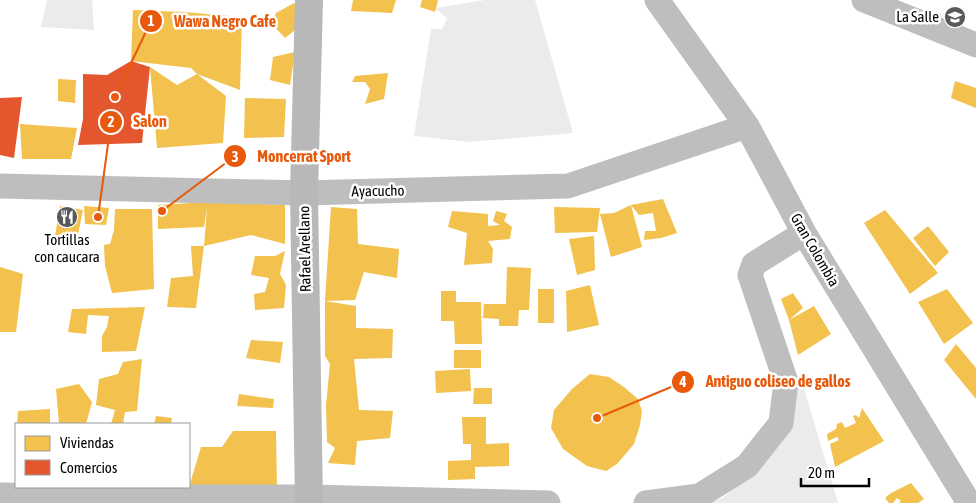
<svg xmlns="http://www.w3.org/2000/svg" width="976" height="503" font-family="'Asap Condensed',sans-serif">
	<rect width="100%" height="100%" fill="#fff"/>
	<path fill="#ebebeb" d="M47 0H92L94 30 41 27Z
		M485 0H535L573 133 470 142 414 136 431 29H442L447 18 435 8Z
		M800 375 838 503H709L723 498 781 444Z"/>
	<path fill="#f2c14e" d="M353 0H396L392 13 351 11Z
		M422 0H438L435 12 420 7Z
		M294 3 305 22 285 38 272 24 276 13Z
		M133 10 184 12 242 17 240 90 197 74 191 68 131 61Z
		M295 52 290 85 270 80 273 57Z
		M150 67 177 85 197 74 226 96 223 143 157 148Z
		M388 73 384 99 365 104 370 89 365 82H352L355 76Z
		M58 79 76 80 75 103 58 101Z
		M955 81 976 88V108L951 98Z
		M245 98 286 99 284 137 244 138Z
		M20 124 77 128 71 159H22Z
		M663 199 677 233 661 238 644 240 645 231H656L653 213 639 215 631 205Z
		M207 202 285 205V244L251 235 204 246 207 208 204 227 158 229V205Z
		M631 205 642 247 611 257 600 214 614 213Z
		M60 206 83 210 76 244 54 242Z
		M84 206 109 208 106 225 85 224Z
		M331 207 357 209 358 244 399 249 397 278 364 272 355 300 325 301 356 306V328L393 329 392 358 354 359 359 410 393 411 390 438 357 441 355 465 328 463 335 448 327 442 326 405 330 364 325 356V301Z
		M554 207 600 208 597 232 555 233Z
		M115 209H152L154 289 112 293 105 266 104 245 110 244 114 230Z
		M885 210 938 273 910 294 864 223Z
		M452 211 488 214V226L500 225 493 221 496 211 507 214 504 221 512 227 510 239 488 241 493 249 492 263 464 265 467 233 448 227Z
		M928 226 949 252 935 266 913 238Z
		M594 236 595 270 577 275 569 239Z
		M191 246H204L196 308 167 307 171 278 193 276Z
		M285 251 280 274 286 285 284 308 255 310 254 294 265 292 269 278 251 275 255 256H275Z
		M0 267 23 274 16 332H0Z
		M507 267 531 268 529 310H519L518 326H499V319L483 318 484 304H506Z
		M590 285 599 325 567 332 566 291Z
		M538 289H554V323H538Z
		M947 289 973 323 944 344 918 302Z
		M441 291H456V302H481L482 344H455L454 321H441Z
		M793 293 803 308 789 320 781 299Z
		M814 306 831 334 798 355 789 320Z
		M145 307 136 351 102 352V336L107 327 109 316 88 315 86 334 68 332 72 309Z
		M251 340 283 342 280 363 246 358Z
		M956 344 976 368V399L944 360Z
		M454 350H481V368H454Z
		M142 359 137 411 125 412 123 424H111L115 410 96 405 99 379 118 374 123 362Z
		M470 369 471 391 436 393 435 371Z
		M590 374 609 377 624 387 638 399 642 411 640 425 634 444 617 464 606 471 587 466 563 449 551 428 554 410 572 389Z
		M79 384 92 402 86 424H59L56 389Z
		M474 388H492V404H473Z
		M239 394 274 399 273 408 237 406Z
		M862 408 884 441 835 467 830 444 839 440 837 437 828 441 827 434 836 429 837 424 842 422 845 428 856 423 853 416 856 415 859 418Z
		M50 409V424H17L18 411Z
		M156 416 172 418 171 424H154Z
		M462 417H486V444L509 443V466L475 467V479L448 480V461L471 460V444H463Z
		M233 431H276L277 489 189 487 201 447H222Z
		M911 483 924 499 918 503H899L901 501 897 498 893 503H889L885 498 891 493Z"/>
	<path fill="#e4572e" d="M131 61 150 67 142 143 78 145 83 119V74L107 75Z
		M22 97 14 158 0 155V98Z"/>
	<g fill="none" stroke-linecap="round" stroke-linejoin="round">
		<path stroke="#bebebe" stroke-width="25" d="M657 0 747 126 804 233 969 503
			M864 0 976 45
			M0 186 304 193 568 186 747 126
			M0 495 110 497H309L548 503
			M646 503 699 496 747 466 781 423 786 382 750 275 754 264 804 233"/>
		<path stroke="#b8b8b8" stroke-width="28" d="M309 0 304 193 309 503"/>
	</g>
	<defs>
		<g id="school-disc" transform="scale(1.125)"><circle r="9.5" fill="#595959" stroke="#fff"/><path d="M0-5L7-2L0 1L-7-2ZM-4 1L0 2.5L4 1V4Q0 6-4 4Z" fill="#fff"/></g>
		<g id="restaurant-disc" transform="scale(1.125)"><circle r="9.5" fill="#595959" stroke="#fff"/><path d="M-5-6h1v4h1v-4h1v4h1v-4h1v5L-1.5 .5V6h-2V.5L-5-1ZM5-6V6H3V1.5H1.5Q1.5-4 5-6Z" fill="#fff"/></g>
	</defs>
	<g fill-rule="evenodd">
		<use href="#school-disc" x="955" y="17"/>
		<use href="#restaurant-disc" x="67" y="217"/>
	</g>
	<g text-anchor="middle" stroke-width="5" stroke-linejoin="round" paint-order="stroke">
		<g font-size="15" fill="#000" stroke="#fff" text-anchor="end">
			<text x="939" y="22">La Salle</text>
			<text x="67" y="245" text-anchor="middle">Tortillas<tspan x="67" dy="17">con caucara</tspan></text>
		</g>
		<g font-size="15" fill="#000" stroke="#fff">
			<text transform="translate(378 191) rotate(-1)" y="5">Ayacucho</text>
			<text transform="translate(305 249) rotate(-91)" y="5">Rafael Arellano</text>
			<text transform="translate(815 250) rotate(60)" y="5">Gran Colombia</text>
		</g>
	</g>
	<path fill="none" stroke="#e8590c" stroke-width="2" d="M115 97L151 21M98 217L111 122M162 211L235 156M597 418L683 382"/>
	<g fill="#e8590c" stroke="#fff" stroke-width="2">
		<circle cx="115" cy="97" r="5"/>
		<circle cx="98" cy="217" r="5"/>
		<circle cx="162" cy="211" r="5"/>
		<circle cx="597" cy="418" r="5"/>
		<circle cx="151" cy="21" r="12"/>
		<circle cx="111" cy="122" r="12"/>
		<circle cx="235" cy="156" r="12"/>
		<circle cx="683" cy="382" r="12"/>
	</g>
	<g font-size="15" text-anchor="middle" font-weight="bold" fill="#fff">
		<text x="151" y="26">1</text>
		<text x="111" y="127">2</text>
		<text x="235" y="162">3</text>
		<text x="683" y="387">4</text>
	</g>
	<g font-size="16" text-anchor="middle" font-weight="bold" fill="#e8590c" stroke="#fff" stroke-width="5" stroke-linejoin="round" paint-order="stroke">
		<text x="225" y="27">Wawa Negro Cafe</text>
		<text x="150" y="127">Salon</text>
		<text x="304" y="162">Moncerrat Sport</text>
		<text x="778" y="387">Antiguo coliseo de gallos</text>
	</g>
	<rect x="15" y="423" width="175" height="65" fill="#ffffff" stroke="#999999"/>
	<rect x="25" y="436" width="25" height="15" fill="#f2c14e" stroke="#999999"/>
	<text x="60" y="448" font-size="15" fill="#000000">Viviendas</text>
	<rect x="25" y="460" width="25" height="15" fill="#e4572e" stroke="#999999"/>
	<text x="60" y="473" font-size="15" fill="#000000">Comercios</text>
	<path d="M801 478v8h68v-8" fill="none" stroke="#000000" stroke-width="2.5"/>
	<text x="808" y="478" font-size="15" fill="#000000" stroke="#ffffff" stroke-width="4" paint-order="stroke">20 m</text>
</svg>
